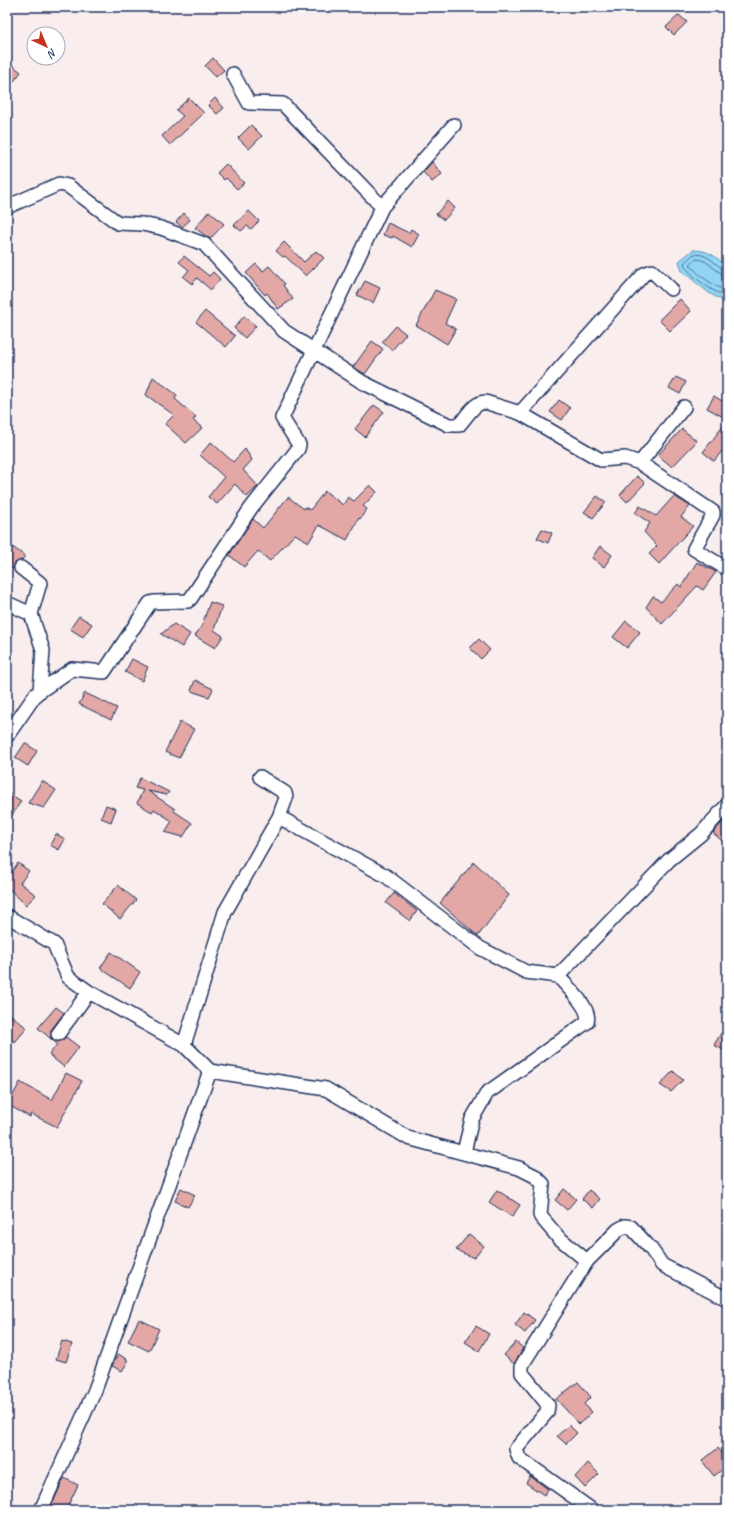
<svg xmlns="http://www.w3.org/2000/svg" width="734" height="1517" font-family="Caveat,sans-serif">
	<rect width="100%" height="100%" fill="#f9eeed"/>
	<filter id="ink" filterUnits="userSpaceOnUse"><feTurbulence type="fractalNoise" baseFrequency=".025" numOctaves="2"/><feDisplacementMap in="SourceGraphic" scale="8" xChannelSelector="R" yChannelSelector="G"/><feConvolveMatrix kernelMatrix="1 2 1 2 8 2 1 2 1" color-interpolation-filters="sRGB"/></filter>
	<g filter="url(#ink)">
		<path fill="#91d4f3" stroke="#6292b7" d="M693 250C708 250 717 256 727 268V298L723 301 709 293 682 271 679 261Z"/>
		<g fill="none" stroke-linecap="round" stroke-linejoin="round">
			<path stroke="#4a719a" stroke-width="1" d="M727 270C715 268 713 254 694 254L684 263C686 273 716 296 727 295
				M727 275C715 274 710 259 696 259L690 264C694 272 718 290 727 290"/>
		</g>
		<path fill="#e3a8a5" stroke="#1b2f5e" d="M679 15 687 22 674 35 666 27Z
			M213 58 224 70 216 77 205 66Z
			M7 61 21 72 7 90Z
			M189 98 204 113 170 145 162 136 183 116 176 110Z
			M215 98 224 108 217 114 208 105Z
			M251 125 262 136 249 149 238 138Z
			M432 162 442 174 432 182 423 172Z
			M226 164 244 183 237 189 226 178 224 180 217 173Z
			M448 201 455 208 444 220 436 214Z
			M209 211 224 224 210 239 195 228Z
			M249 211 259 221 251 229 247 226 241 231 234 225Z
			M184 213 190 220 182 227 176 222Z
			M388 223 409 233 411 229 419 234 412 247 393 236 392 238 383 235Z
			M284 242 304 262 316 251 324 258 306 276 285 256 283 257 276 251Z
			M184 256 209 276 213 272 220 279 211 290 197 278 192 284 183 277 189 270 179 262Z
			M256 264 263 271 269 266 285 284 283 285 293 299 278 309 267 293 265 295 246 273Z
			M365 281 380 288 373 303 357 295Z
			M435 290 456 299 445 323 456 329 447 344 416 325Z
			M680 299 691 311 670 331 659 320Z
			M205 311 235 336 226 347 196 322Z
			M244 316 256 326 245 338 234 328Z
			M396 326 406 334 392 350 382 342Z
			M372 341 383 349 365 374 353 367Z
			M153 377 177 395 175 399 196 417 193 420 202 428 186 443 165 424 174 415 146 395Z
			M676 377 686 382 680 394 669 388Z
			M714 396 727 404V419L707 408Z
			M559 400 570 408 562 420 550 412Z
			M374 405 384 412 365 437 355 429Z
			M727 421V445L714 461 703 452Z
			M682 429 697 441 672 467 658 455Z
			M211 442 233 462 245 449 252 460 243 470 258 486 247 497 235 484 217 504 208 497 224 477 200 455Z
			M637 476 645 483 627 502 620 495Z
			M370 485 377 492 363 506 367 509 360 519 359 518 347 540 319 525 309 542 295 534 270 561 258 551 244 567 229 555 253 519 263 528 288 497 304 509 305 507 310 510 325 491 343 505 348 497 354 501Z
			M597 496 606 502 593 518 584 512Z
			M674 496 690 506 681 517 693 526 659 564 649 554 657 546 644 532 650 523 635 513 640 506 656 516Z
			M542 529 552 533 548 543 537 538Z
			M7 543 25 556 22 560 15 563 13 569 7 565Z
			M600 546 612 555 604 567 592 558Z
			M697 562 716 572 703 590 697 586 662 624 646 607 653 596 661 602 678 584 681 587Z
			M210 602 222 606 214 630 223 636 215 648 195 636 202 625Z
			M79 616 92 624 83 637 70 629Z
			M626 621 640 632 627 648 613 637Z
			M174 624 190 634 182 647 161 634Z
			M479 639 490 650 481 659 470 648Z
			M132 659 148 667 142 681 125 672Z
			M195 680 213 689 209 697 191 691Z
			M85 693 117 708 111 720 79 704Z
			M180 722 194 729 179 758 165 752Z
			M25 743 37 751 28 766 15 758Z
			M140 778 169 792 167 795 148 791 175 809 174 811 192 823 183 837 165 832 172 821 154 809 152 812 137 803 143 790 135 788Z
			M42 781 56 790 44 808 28 803Z
			M7 792 21 801 7 823Z
			M106 805 116 809 111 822 101 818Z
			M727 817V845L713 833Z
			M56 834 65 839 59 850 50 845Z
			M474 862 509 895 478 936 440 903Z
			M18 863 29 871 20 883 36 895 26 905 7 887V878Z
			M118 885 136 900 120 919 102 904Z
			M394 893 417 911 410 921 386 903Z
			M111 952 140 972 130 988 100 968Z
			M56 1007 64 1013 51 1030V1038L58 1042 66 1037 79 1047 64 1067 49 1055 57 1044 38 1028Z
			M7 1012 27 1028 15 1042 7 1036Z
			M721 1033 727 1036V1052L714 1045Z
			M673 1071 683 1080 671 1092 660 1085Z
			M66 1073 82 1081 57 1127 31 1114 30 1117 8 1105 20 1082 52 1100Z
			M181 1188 195 1195 188 1207 175 1201Z
			M564 1189 576 1199 567 1210 555 1200Z
			M497 1190 520 1205 512 1217 489 1202Z
			M589 1190 600 1199 593 1208 582 1199Z
			M469 1234 484 1246 474 1258 456 1250Z
			M524 1312 535 1320 525 1333 515 1325Z
			M139 1319 159 1329 149 1351 128 1341Z
			M476 1326 489 1334 479 1351 465 1342Z
			M62 1341 72 1344 66 1362 56 1359Z
			M516 1342 523 1348 514 1364 504 1355Z
			M118 1354 127 1359V1363L122 1371 112 1366Z
			M578 1382 591 1397 584 1404 592 1412 579 1424 556 1399Z
			M569 1425 577 1433 566 1444 557 1436Z
			M718 1448 727 1459V1466L714 1476 702 1461Z
			M588 1463 599 1474 585 1488 575 1477Z
			M530 1476 548 1489 544 1495 526 1483Z
			M64 1478 78 1485 66 1510H57L51 1507Z"/>
		<g fill="none" stroke-linecap="round" stroke-linejoin="round">
			<g stroke="#1b2f5e" stroke-width="16">
				<path id="minor" d="M233 74 249 103 283 104 285 106 382 207
					M7 207 59 184 68 186 118 223 142 224 161 228 204 244 284 331 362 382 449 425H459C466 418 474 402 485 402L520 413 601 460 625 458 640 463 713 512V515L694 549 727 569
					M520 413 644 274 652 271 671 289
					M640 463 684 407
					M21 568 40 583 31 614 43 650 40 691
					M7 603 31 614
					M7 736 36 694 72 669 104 672 150 603 154 602 188 601 191 598 251 508 298 449 299 445 282 418 382 207 454 125
					M279 817 386 876 480 948 526 972 558 976C567 987 592 1008 587 1022L487 1093 472 1119 464 1152
					M7 916 54 944 68 977 89 992 184 1045 210 1071 326 1089 408 1138 519 1168 535 1176 543 1184 540 1215 541 1217 558 1237 587 1261
					M558 976 669 860 701 834 727 805
					M58 1034 89 992
					M184 1045 225 912 279 817 286 798 285 793 260 777
					M41 1510 95 1390 210 1071
					M592 1510 519 1458 516 1449 547 1412 548 1405 522 1373V1365L587 1261 618 1230 625 1226 631 1227 651 1249 662 1265 727 1299"/>
			</g>
			<use href="#minor" stroke="#fff" stroke-width="13"/>
		</g>
	</g>
	<rect width="734" height="1517" fill="none" stroke="#fff" stroke-width="24"/>
	<rect x="12" y="12" width="710" height="1493" fill="none" stroke="#1b2f5e" stroke-width="1.5" filter="url(#ink)"/>
	<g transform="translate(46 46) rotate(136)"><circle r="19" fill="#ffffff" stroke="#a4acbf"/>
	<path d="M0-3L7 15L0 10L-7 15Z" fill="#c8321e"/>
	<text y="-6" font-size="11" font-weight="bold" text-anchor="middle" fill="#1b2f5e">N</text>
	</g>
</svg>
